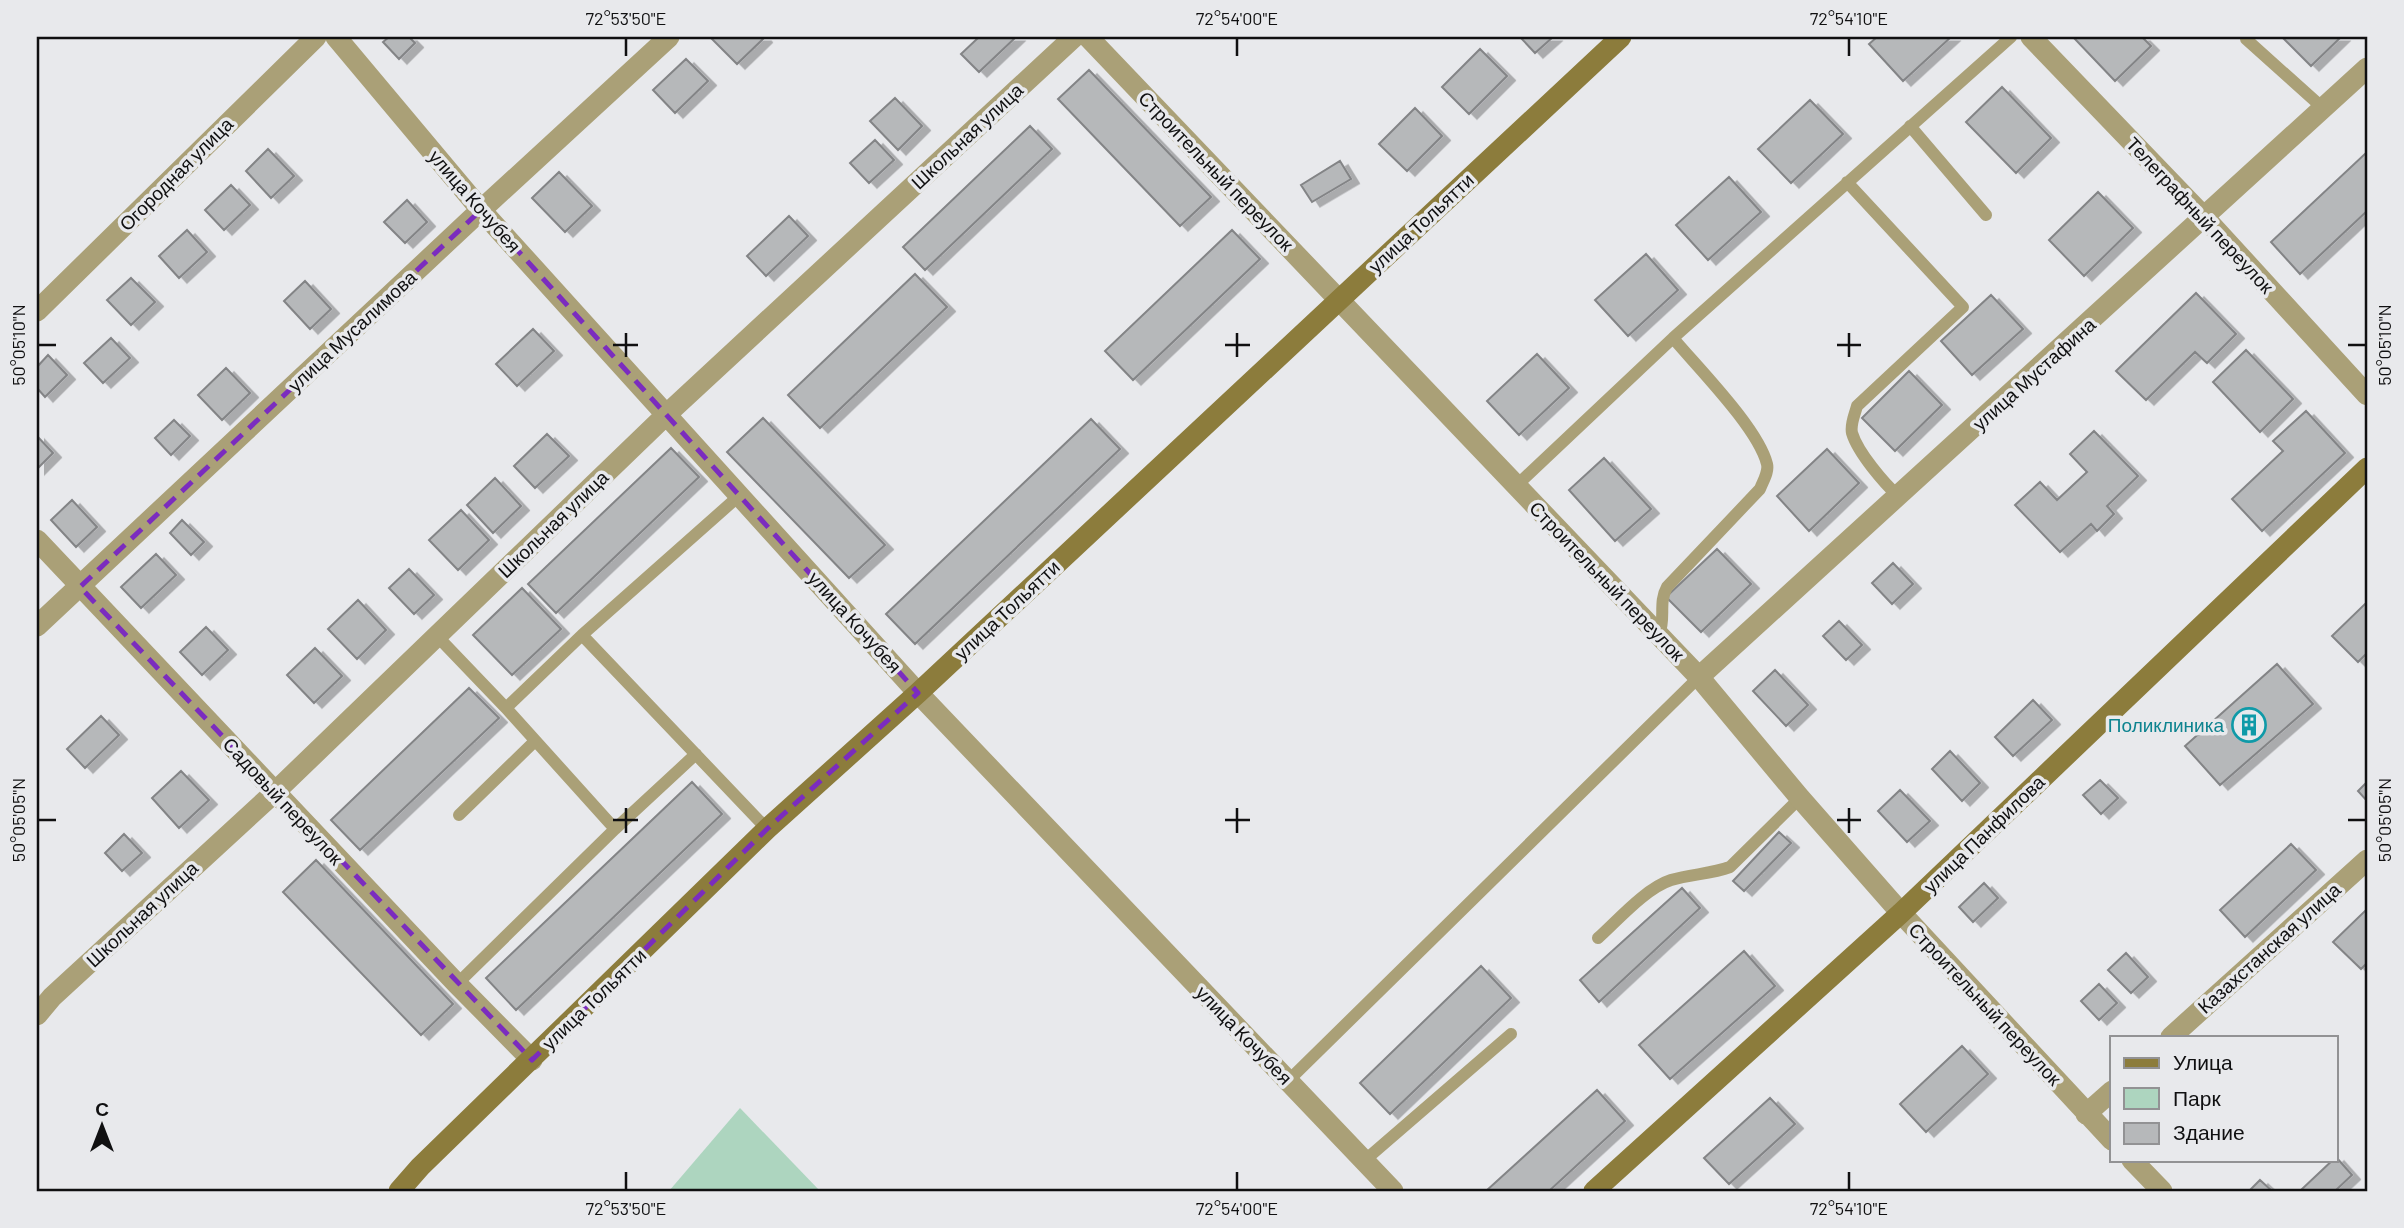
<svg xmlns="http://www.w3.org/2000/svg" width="2404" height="1228" font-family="Barlow,sans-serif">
	<defs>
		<filter id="shadow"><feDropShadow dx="8" dy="4.5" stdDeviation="0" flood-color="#0004"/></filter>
	</defs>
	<rect width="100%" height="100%" fill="#e8e9ec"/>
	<path fill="#add5bf" d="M740 1108 820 1191H669Z"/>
	<path fill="#b6b8ba" stroke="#838486" stroke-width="2" filter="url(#shadow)" d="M389 37H409L415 43 399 59 383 42Z
		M710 37H763L764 38 737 64Z
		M979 37H1016L979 72 961 54Z
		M1520 37H1553L1535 53Z
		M1877 37H1951L1903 81 1869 44Z
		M2073 37H2142L2151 46 2115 81Z
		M2282 37H2341L2311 66Z
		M1480 49 1507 76 1469 114 1442 87Z
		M686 59 708 81 675 113 653 90Z
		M1089 70 1211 197 1180 226 1058 99Z
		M2002 87 2051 138 2016 173 1966 122Z
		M895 98 922 126 898 150 870 121Z
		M1810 100 1843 134 1791 183 1758 149Z
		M1415 108 1442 136 1407 171 1379 144Z
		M1030 126 1052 149 925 270 903 247Z
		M875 140 894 160 869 183 850 163Z
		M268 149 294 176 271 198 246 171Z
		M2367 152V211L2300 274 2271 242Z
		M1340 161 1351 179 1312 202 1301 185Z
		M559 172 592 206 565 232 532 198Z
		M1729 177 1761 212 1708 260 1676 225Z
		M231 185 250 205 224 230 205 210Z
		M2098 192 2133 228 2084 276 2049 240Z
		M407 200 427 222 405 243 384 222Z
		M789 216 808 236 766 276 747 256Z
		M187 230 207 252 179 278 159 256Z
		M1232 230 1260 259 1133 380 1105 351Z
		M1646 254 1678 290 1628 336 1595 300Z
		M915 274 947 307 820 428 788 395Z
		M131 278 155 302 131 325 107 300Z
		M305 281 331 309 310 329 284 301Z
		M2196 293 2236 334 2207 363 2195 352 2146 400 2116 371Z
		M1991 295 2023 329 1972 375 1941 341Z
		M533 329 554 351 517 386 496 364Z
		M111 338 130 358 103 383 84 363Z
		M2246 350 2293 399 2260 432 2213 382Z
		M1537 354 1569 388 1519 435 1487 401Z
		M48 355 67 375 45 397 37 388V367Z
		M226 368 250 393 222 420 198 395Z
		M1909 371 1942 405 1895 451 1862 418Z
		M2306 411 2345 453 2262 531 2232 499 2283 451 2273 441Z
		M763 418 885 545 849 578 727 452Z
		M1091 419 1120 449 915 644 886 614Z
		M174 420 190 436 171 455 155 438Z
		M2094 431 2138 476 2107 506 2114 514 2097 531 2091 524 2060 552 2015 505 2040 482 2057 500 2087 472 2070 454Z
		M547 434 569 456 535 488 514 466Z
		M37 436 53 453 37 469Z
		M671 448 699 477 556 613 528 584Z
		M1827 449 1859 483 1809 531 1777 496Z
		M1604 458 1651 509 1615 541 1569 490Z
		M495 478 521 506 493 533 467 505Z
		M72 500 97 527 76 547 51 520Z
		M461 510 489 540 458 570 429 540Z
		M182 520 204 542 191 555 170 533Z
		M1717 549 1751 584 1701 632 1666 597Z
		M156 554 176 575 141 608 121 587Z
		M1893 563 1913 584 1892 604 1872 583Z
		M409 569 434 595 414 614 389 588Z
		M522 588 561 629 512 675 473 635Z
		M358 600 386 630 357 659 328 629Z
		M2367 602V653L2358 662 2332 636Z
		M1839 621 1862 645 1846 660 1823 636Z
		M206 627 228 650 202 675 180 652Z
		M315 648 342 676 314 703 287 675Z
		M2277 664 2313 704 2220 785 2185 746Z
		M1775 670 1808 705 1786 726 1753 691Z
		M469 688 499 718 360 850 331 820Z
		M2033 700 2052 720 2013 756 1995 737Z
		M101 716 119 735 85 768 67 749Z
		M1950 751 1980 783 1962 801 1932 769Z
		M181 771 209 800 179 828 152 798Z
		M2100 780 2118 798 2101 814 2083 795Z
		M692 782 722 814 516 1010 486 978Z
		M2367 782V801L2358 791Z
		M1900 790 1930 821 1907 842 1878 811Z
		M1779 832 1791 843 1744 891 1733 881Z
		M124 834 142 853 122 871 105 853Z
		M2291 844 2316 870 2245 937 2220 910Z
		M316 860 453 1004 421 1035 283 892Z
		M1984 883 1998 898 1973 922 1959 907Z
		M1682 888 1700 908 1599 1002 1580 980Z
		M2367 909V963L2361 969 2333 942Z
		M1744 951 1775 986 1670 1079 1639 1045Z
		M2126 953 2148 977 2131 993 2108 970Z
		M1481 966 1511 998 1390 1114 1360 1083Z
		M2099 984 2117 1003 2099 1020 2081 1001Z
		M1962 1046 1988 1074 1926 1132 1900 1104Z
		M1597 1090 1625 1121 1549 1191H1486Z
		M1770 1098 1795 1124 1729 1184 1704 1158Z
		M2336 1157 2352 1175 2335 1191H2304L2302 1189Z
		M2260 1180 2272 1191H2249Z"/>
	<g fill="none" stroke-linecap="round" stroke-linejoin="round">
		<path stroke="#aaa077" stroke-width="12" d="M2246 39 2324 109
			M1910 126 1986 215
			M1847 182 1963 307 1857 406C1855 414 1850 424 1852 433 1858 453 1884 483 1899 497
			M1516 486 1673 338 2011 37
			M582 635 767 829
			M1659 635C1666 618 1658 603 1667 587L1760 489C1763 481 1769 472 1767 464 1758 428 1698 368 1673 338
			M437 636 506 708 615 829
			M506 708 582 635 740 495
			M459 815 535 741
			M1598 938C1618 920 1646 888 1671 880 1691 874 1711 874 1730 867L1800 798
			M457 984 615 829 696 754
			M1288 1081 1699 677
			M1364 1161 1511 1034"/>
		<path stroke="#aaa077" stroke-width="21" d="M336 37 481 210 918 693 1393 1191
			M1088 37 1699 677 1800 798 1901 913 2112 1140
			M2031 37 2205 218 2367 395
			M37 311 316 37
			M37 540 457 984 532 1060
			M37 626 481 210 669 37
			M1699 677 2367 68
			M37 1015 52 997 275 792 667 414 1074 37
			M2171 1037 2367 860
			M2086 1114 2112 1091
			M2132 1160 2162 1191"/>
		<path stroke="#8c7c3c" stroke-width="21" d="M399 1191 420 1167 767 829 918 693 1621 37
			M1594 1191 1901 913 2367 468"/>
	</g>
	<path fill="none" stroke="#7b2cbf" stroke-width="5" stroke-dasharray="14 9" stroke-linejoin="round" d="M481 210 918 693 767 829 532 1060 80 587Z"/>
	<path fill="none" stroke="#101011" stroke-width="2.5" d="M626 38V56M1237 38V56M1849 38V56M626 333V357M1237 333V357M1849 333V357M38 345H56M613 345H638M1225 345H1250M1837 345H1861M2348 345H2366M626 808V833M1237 808V833M1849 808V833M38 820H56M613 820H638M1225 820H1250M1837 820H1861M2348 820H2366M626 1172V1190M1237 1172V1190M1849 1172V1190"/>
	<defs>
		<g id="building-ring" transform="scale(1.75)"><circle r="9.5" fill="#e8e9ec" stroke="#0f9aa8" stroke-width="1.5"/><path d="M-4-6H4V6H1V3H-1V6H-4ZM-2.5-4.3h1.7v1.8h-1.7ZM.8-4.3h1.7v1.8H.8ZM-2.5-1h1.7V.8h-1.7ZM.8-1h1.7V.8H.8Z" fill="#0f9aa8"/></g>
	</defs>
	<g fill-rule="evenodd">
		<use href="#building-ring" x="2249" y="725"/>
	</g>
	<g text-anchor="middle" stroke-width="7" stroke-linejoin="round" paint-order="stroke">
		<g font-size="19" fill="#101011" stroke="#e8e9ec">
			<text transform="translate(967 136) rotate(-43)" y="7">Школьная улица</text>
			<text transform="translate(1216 171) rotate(46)" y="7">Строительный переулок</text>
			<text transform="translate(176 174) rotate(-45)" y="7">Огородная улица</text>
			<text transform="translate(475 201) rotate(49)" y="7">улица Кочубея</text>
			<text transform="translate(2200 215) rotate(47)" y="7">Телеграфный переулок</text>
			<text transform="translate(1421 223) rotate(-43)" y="7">улица Тольятти</text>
			<text transform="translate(352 331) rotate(-43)" y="7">улица Мусалимова</text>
			<text transform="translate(2034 374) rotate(-42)" y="7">улица Мустафина</text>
			<text transform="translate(553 524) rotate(-44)" y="7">Школьная улица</text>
			<text transform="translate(1607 581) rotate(46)" y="7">Строительный переулок</text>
			<text transform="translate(1007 610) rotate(-43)" y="7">улица Тольятти</text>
			<text transform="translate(855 622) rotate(48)" y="7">улица Кочубея</text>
			<text transform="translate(283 801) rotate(47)" y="7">Садовый переулок</text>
			<text transform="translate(1984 834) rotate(-44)" y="7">улица Панфилова</text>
			<text transform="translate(142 914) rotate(-43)" y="7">Школьная улица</text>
			<text transform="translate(2269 948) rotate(-42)" y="7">Казахстанская улица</text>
			<text transform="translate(594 999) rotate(-44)" y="7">улица Тольятти</text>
			<text transform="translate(1985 1004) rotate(47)" y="7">Строительный переулок</text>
			<text transform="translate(1244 1035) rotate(46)" y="7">улица Кочубея</text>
		</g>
		<g font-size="19" fill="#0d838f" stroke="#e8e9ec" text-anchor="end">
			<text x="2224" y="732">Поликлиника</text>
		</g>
	</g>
	<rect width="2404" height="1228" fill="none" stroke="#e8e9ec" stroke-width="77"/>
	<rect x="2110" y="1036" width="228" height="126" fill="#e8e9ec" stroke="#929294" stroke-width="2"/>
	<rect x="2124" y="1058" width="35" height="10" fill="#8c7c3c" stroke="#929294" stroke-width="2"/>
	<text x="2173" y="1070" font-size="21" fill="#101011">Улица</text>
	<rect x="2124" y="1088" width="35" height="21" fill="#add5bf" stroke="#929294" stroke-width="2"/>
	<text x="2173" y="1106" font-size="21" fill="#101011">Парк</text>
	<rect x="2124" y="1123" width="35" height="21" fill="#b6b8ba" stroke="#929294" stroke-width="2"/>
	<text x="2173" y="1140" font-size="21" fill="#101011">Здание</text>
	<g transform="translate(102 1126)" stroke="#e8e9ec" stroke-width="5" paint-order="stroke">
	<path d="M0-5L12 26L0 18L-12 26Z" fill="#101011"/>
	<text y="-10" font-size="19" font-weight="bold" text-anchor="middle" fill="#101011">С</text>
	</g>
	<rect x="38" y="38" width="2328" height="1152" fill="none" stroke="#101011" stroke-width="2.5"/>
	<g font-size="18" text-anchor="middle" fill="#101011">
		<text x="626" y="25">72°53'50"E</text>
		<text x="1237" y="25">72°54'00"E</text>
		<text x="1849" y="25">72°54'10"E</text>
		<text transform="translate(19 345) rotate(-90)" y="6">50°05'10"N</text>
		<text transform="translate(2385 345) rotate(-90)" y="6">50°05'10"N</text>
		<text transform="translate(19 820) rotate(-90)" y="6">50°05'05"N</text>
		<text transform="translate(2385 820) rotate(-90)" y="6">50°05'05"N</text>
		<text x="626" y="1215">72°53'50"E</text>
		<text x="1237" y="1215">72°54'00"E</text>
		<text x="1849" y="1215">72°54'10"E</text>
	</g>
</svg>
